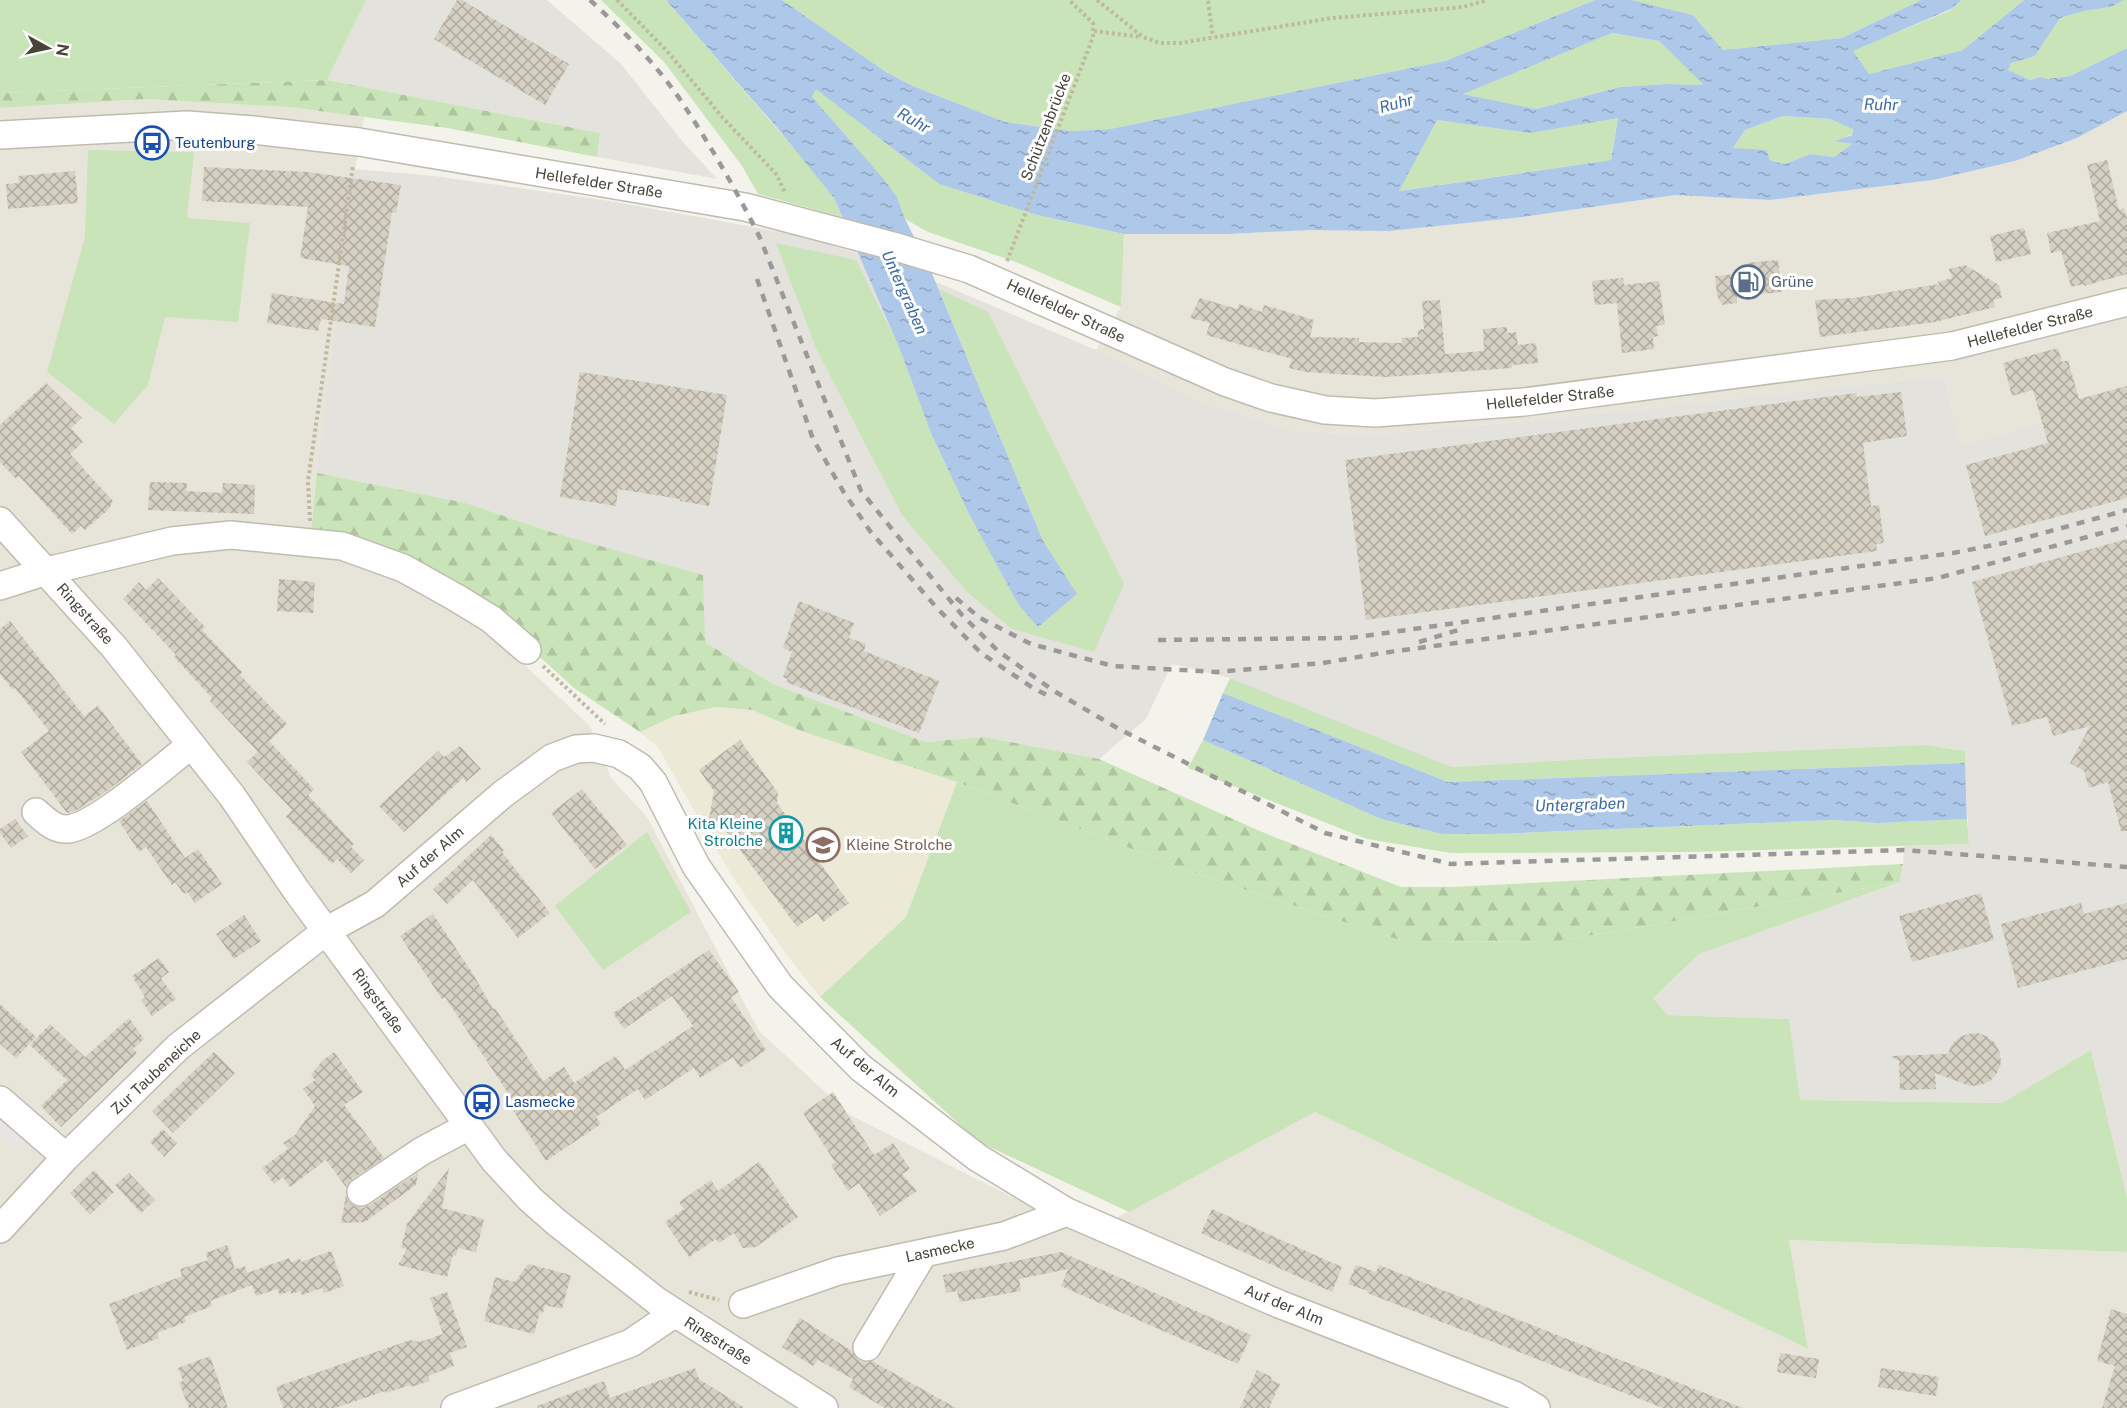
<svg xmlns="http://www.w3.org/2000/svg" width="2127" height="1408" font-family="'Public Sans',sans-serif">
	<defs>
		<pattern id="forest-firs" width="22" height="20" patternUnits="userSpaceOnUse" patternTransform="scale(1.5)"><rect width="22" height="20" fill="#c9e4b8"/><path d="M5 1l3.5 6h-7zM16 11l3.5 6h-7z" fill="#aec59f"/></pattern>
		<pattern id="water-ripples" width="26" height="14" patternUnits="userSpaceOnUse" patternTransform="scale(1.5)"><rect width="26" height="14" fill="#aec8ea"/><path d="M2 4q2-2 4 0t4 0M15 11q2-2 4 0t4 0" fill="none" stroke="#90a4bf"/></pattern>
		<pattern id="building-cross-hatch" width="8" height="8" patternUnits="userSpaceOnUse" patternTransform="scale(1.5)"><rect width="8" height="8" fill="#d5d0c2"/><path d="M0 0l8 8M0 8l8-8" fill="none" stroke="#afaa9f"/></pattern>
	</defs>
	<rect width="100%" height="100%" fill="#f4f3eb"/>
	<path fill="#e7e5da" d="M145 99 289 107 364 117 355 169 311 532 372 567 448 605 487 630 590 726 611 778 647 817 759 1031 850 1115 1086 1234 1315 1112 1808 1349 1789 1240 2127 1252V1408H0V108Z
		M2127 111V400L1960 445 1944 376 1527 421 1365 435 1293 430 1210 405 1096 350 1121 307 1124 234H1229L1523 217 1676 195 1770 200 1933 180 2015 161 2077 138Z"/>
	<path fill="#e4e2dc" d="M366 0H547L621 64 683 142 717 179 597 157 600 133 327 80Z
		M355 169 435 176 610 201 802 236 901 267 1096 350 1210 405 1293 430 1365 435 1527 421 1944 376 1960 445 2127 400V1198L2091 1050 2002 1103 1799 1100 1789 1019 1668 1015 1653 998 1699 954 1900 882 1903 864 1904 846 1969 844 1964 751 1925 745 1585 759 1452 767 1230 678 1172 664 1146 719 1099 759 984 737 925 742 773 684 705 642 554 533 466 503 317 473Z"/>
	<path fill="#ece9d7" d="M716 707 752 710 804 732 957 782 906 917 820 997 783 950 732 876 657 746 640 732 674 716Z"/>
	<path fill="#c9e4b8" d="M0 0H366L327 80 0 93Z
		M601 0H666L821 180 834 198 842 217 758 194 742 166 664 62Z
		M782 0H1595L1445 61 1110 129 1071 131 1005 122 913 86 886 72Z
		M1632 0H1921L1842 38 1723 50 1693 15Z
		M1962 0H2024L1963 50 1869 74 1852 51 1951 10Z
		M2124 0H2127V48L2070 76 2047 79 2040 77 2030 80 2007 70 2011 63 2035 56 2060 18 2084 11 2111 7Z
		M1611 33 1659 41 1705 85 1666 84 1620 87 1536 109 1462 94Z
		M816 88 939 184 1037 215 1124 234 1121 307 1016 262 928 232 905 219 897 197 812 97Z
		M1783 116 1830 119 1853 128 1852 134 1837 141 1852 144 1834 157 1810 154 1785 164 1733 148 1745 130Z
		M1618 117 1611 160 1398 191 1437 120 1529 133Z
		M88 150 194 152 187 218 250 223 238 322 165 317 148 385 114 424 47 372 85 237Z
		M776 243 856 260 899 347 931 433 969 514 1018 604 1076 594 1043 541 939 289 988 312 1124 584 1094 652 1012 629 968 593 902 515 816 348Z
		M1230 678 1452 767 1585 759 1925 745 1965 751V763L1448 782 1223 693Z
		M1203 740 1381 819 1442 834H1494L1834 820 1877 823 1967 819 1969 844 1690 852 1451 853 1367 839 1188 768Z
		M957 782 1203 876 1406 942 1559 941 1900 882 1699 954 1653 998 1668 1015 1789 1019 1800 1100 2002 1103 2091 1050 2127 1198V1252L1789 1240 1808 1349 1315 1112 1129 1212 979 1142 820 997 906 917Z
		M647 832 691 912 603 970 555 906Z"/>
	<path fill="url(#forest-firs)" d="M327 80 600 133 597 157 447 128 289 107 145 99 0 108V93Z
		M317 473 466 503 554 533 703 575 705 642 773 684 925 742 984 737 1099 759 1262 832 1401 887H1453L1903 864 1900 882 1559 941 1406 942 1203 876 957 782 804 732 752 710 716 707 674 716 640 732 574 688 496 617 311 532Z"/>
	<path fill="#e6e5e2" d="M0 1117 26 1141 18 1150 0 1134Z"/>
	<path fill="url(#water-ripples)" fill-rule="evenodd" d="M666 0H782L886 72 913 86 1005 122 1071 131 1110 129 1445 61 1595 0H1632L1693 15 1723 50 1842 38 1921 0H1962L1951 9 1853 51 1869 74 1963 50 2024 0H2124L2111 7 2084 11 2060 18 2035 56 2011 63 2008 70 2030 80 2040 77 2047 79 2070 76 2127 48V111L2077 138 2015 161 1933 180 1770 200 1676 195 1523 217 1389 231 1309 230 1229 234H1124L1037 215 939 184 816 89 812 97 881 176 897 197 905 219 931 271 1043 541 1077 594 1038 627 1018 604 969 514 931 433 899 347 834 198 778 129ZM1612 33 1659 41 1704 85 1666 84 1620 87 1536 109 1463 94ZM1783 116 1830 119 1853 129 1852 135 1835 141 1852 144 1834 157 1810 154 1785 164 1770 160 1766 150 1733 148 1745 130ZM1618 118 1611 160 1399 191 1437 120 1529 133Z
		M1223 693 1448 782 1965 763 1967 819 1877 823 1834 820 1494 834H1442L1381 819 1203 740Z"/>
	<path fill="url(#building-cross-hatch)" d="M457 0H462L569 64 545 105 434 39Z
		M2107 160 2119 210 2124 208 2127 220V274L2084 286V284L2071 287 2061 251 2051 253 2047 233 2100 221 2087 165Z
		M204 167 308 172 401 185 396 213 392 212 375 327 321 319 318 331 267 323 272 293 344 304 349 266 300 258 308 207 202 201Z
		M75 171 78 203 8 209 6 184 19 183 18 176Z
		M2024 228 2031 254 1996 262 1990 236Z
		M1778 260 1782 292 1737 296V303L1722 305 1717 296 1715 276 1749 273 1747 263Z
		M1965 265 1999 285 2002 298 1993 300 1995 307 1935 322 1820 337 1815 300 1854 298 1939 284 1938 282 1952 278 1949 269Z
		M1623 278 1624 285 1659 281 1665 325 1656 326 1658 336 1653 337 1654 349 1622 353 1617 303 1595 305 1592 281Z
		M1200 298 1237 309 1239 304 1262 312 1264 305 1314 320 1310 337 1359 338V342L1402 343V338L1418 337V330L1424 329 1422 301 1440 300 1445 354 1484 351 1483 329 1507 327V333L1516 332 1518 345 1536 343 1538 363 1512 365V368L1386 377 1305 372 1289 368 1292 359 1206 335 1210 323 1190 318Z
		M2058 348 2062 362 2068 360 2079 399 2127 386V498L1985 536 1966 465 2048 443 2033 390 2012 396 2003 363Z
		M580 372 727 395 709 506 680 501V499L618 489 616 506 560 497Z
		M46 383 82 418 71 428 83 442 70 454 113 501 109 509 85 530 81 526 72 534 19 476 16 479 0 462V425Z
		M1901 392 1907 436 1863 443 1871 506 1879 505 1884 543 1876 544 1877 551 1366 620 1345 460 1856 393 1857 397Z
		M150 482 187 483 186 491 222 493 223 483 255 485 254 514 148 510Z
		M2127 539V831H2121L2108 782 2089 788 2084 771 2070 763 2090 726 2053 736 2047 717 2012 726 1972 582Z
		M158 578 205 627 202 630 242 672 240 675 287 724 258 752 210 701 212 698 174 657 176 655 123 599 139 582 146 590Z
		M279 579 315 582 313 613 277 611Z
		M799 601 854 623 849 638 866 644 864 651 939 681 919 733 786 682 788 679 783 677 792 652 783 648Z
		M10 621 84 716 98 706 142 764 104 793 75 811 67 813 21 752 49 731 15 688 13 690 0 674V629Z
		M740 740 778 793 777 803 849 903 823 922 817 913 797 927 723 827 708 825 714 791 699 770Z
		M269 741 314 789 308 795 354 844 351 847 364 860 351 873 337 859 332 864 286 817 292 810 247 762Z
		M460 746 481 769 466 782 463 778 404 832 379 806 438 751 444 757Z
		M582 789 627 845 595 869 551 813Z
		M147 801 185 858 198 849 222 884 195 903 187 892 184 894 175 882 172 885 146 847 139 852 119 821Z
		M15 819 28 836 11 848 0 833V829Z
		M491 835 504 850 502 852 550 913 518 938 473 880 447 904 433 889Z
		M1981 893 1994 940 1912 962 1899 916Z
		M2081 903 2084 914 2127 903V959L2018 988 2001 924Z
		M433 914 473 974 493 1009 495 1008 543 1081 564 1067 574 1083 616 1056 625 1070 693 1026 672 996 624 1029 613 1013 709 950 739 992 731 997 766 1050 740 1068 733 1057 700 1078 694 1068 645 1100 638 1089 596 1117 601 1124 546 1161 509 1104 513 1101 445 997 442 999 400 936Z
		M244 915 261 941 234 959 216 934Z
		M159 958 169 972 161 978 176 999 152 1016 141 1000 145 997 132 976Z
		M0 1004 36 1037 16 1058 0 1044Z
		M129 1018 144 1039 133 1049 137 1053 61 1127 41 1106 67 1080 30 1045 50 1024 85 1057Z
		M1978 1033 1988 1037 1995 1043 2000 1053 2001 1063 1997 1073 1990 1081 1981 1085 1970 1086 1935 1073 1936 1089 1900 1090 1899 1061 1890 1056 1948 1054 1951 1046 1958 1038 1967 1034Z
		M214 1052 235 1073 173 1133 152 1111Z
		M334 1052 363 1092 344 1105 384 1158 352 1179 346 1187 326 1160 290 1187 283 1177 274 1184 262 1168 288 1149 283 1143 295 1135 315 1106 303 1089 315 1080 311 1075 322 1061Z
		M833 1092 874 1155 893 1143 910 1169 902 1174 917 1191 880 1216 859 1183 848 1191 831 1165 835 1162 803 1113Z
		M163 1129 177 1143 164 1157 150 1142Z
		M759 1162 798 1217 756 1247 743 1248 734 1233 719 1243 716 1239 689 1257 665 1222 684 1209 679 1202 711 1180 718 1191Z
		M449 1168 442 1208 484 1219 476 1252 458 1248 456 1256 453 1255 447 1277 398 1265 407 1249 401 1248 407 1224Z
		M94 1170 114 1192 90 1215 70 1193Z
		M129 1173 155 1200 141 1213 115 1185Z
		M418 1173 416 1185 365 1222 341 1223 346 1195 348 1201 354 1206 363 1208 370 1205Z
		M1212 1209 1342 1267 1332 1292 1201 1233Z
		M227 1245 235 1269 245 1266 247 1273 289 1258 291 1262 300 1259 301 1262 331 1251 344 1286 324 1293 322 1288 302 1295 300 1291 291 1294 290 1291 280 1295 277 1289 256 1296 252 1285 210 1301 212 1306 184 1317 186 1322 157 1333 159 1338 127 1350 109 1304 182 1276 180 1269 208 1260 206 1253Z
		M1061 1252 1251 1335 1238 1364 1061 1286 1068 1269 1019 1279 1021 1291 960 1302 957 1291 946 1293 943 1275Z
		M528 1264 571 1275 562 1309 545 1305 543 1313 540 1312 534 1334 484 1321 495 1277 515 1282Z
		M1356 1265 1376 1272 1379 1265 1743 1408H1663L1367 1293 1368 1291 1348 1284Z
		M447 1292 467 1347 450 1353 454 1366 428 1376 430 1381 411 1387 410 1385 386 1393 385 1391 335 1408H283L276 1387 410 1340 420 1342 443 1334 430 1298Z
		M2111 1309 2127 1314V1408H2102L2115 1366 2097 1361Z
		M800 1318 852 1351 859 1361 866 1363 872 1361 956 1408H885L849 1387 853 1379 818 1360 813 1366 782 1347Z
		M1780 1353 1819 1359 1816 1378 1777 1372Z
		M210 1356 228 1408H189L179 1383 183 1381 178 1368Z
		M695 1368 699 1379 745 1408H538L537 1406 604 1381 610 1398Z
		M1881 1368 1939 1377 1936 1396 1878 1387Z
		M1257 1370 1272 1377 1271 1380 1280 1384 1269 1408H1240Z"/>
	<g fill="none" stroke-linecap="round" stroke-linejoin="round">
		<g stroke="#bfbcaf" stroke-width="30">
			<path id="minor" d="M0 135 187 125 253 130 359 142 745 207 893 246 969 269 1225 382 1271 398 1325 410 1375 413 1524 402 1952 346 2127 302
				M0 521 114 647 232 796 296 890 494 1160 530 1199 556 1222 658 1302 824 1408
				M0 586 47 571 172 541 231 535 342 546 403 568 455 597 491 619 527 650
				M36 812C46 821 55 830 68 829 97 826 166 764 191 745
				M0 1100 66 1157
				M361 1192 422 1151 469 1126
				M0 1229 66 1157 178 1047 326 931 375 904 503 794 552 758 576 749 594 748 619 754 640 767 653 782 696 866 780 986 861 1068 978 1158 1067 1212 1279 1304 1514 1395 1536 1408
				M743 1304 838 1271 1004 1236 1067 1212
				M867 1347 923 1254
				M455 1408 631 1343 675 1313"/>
		</g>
		<path stroke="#bfb9a1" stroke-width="4" stroke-dasharray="3 3" stroke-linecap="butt" d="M617 0 667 51 723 118 777 175 785 193
			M1097 0 1143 37 1160 43H1180L1332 18 1463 7 1487 0
			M1208 1 1213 37
			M1094 31 1141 37
			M1007 261 1093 37V23L1069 0
			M310 521 308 481 353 166
			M543 666 605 724
			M689 1292 719 1300"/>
		<use href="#minor" stroke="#fff" stroke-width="27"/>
		<path stroke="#999" stroke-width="4.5" stroke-dasharray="8 8" stroke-linecap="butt" d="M590 0C626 33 661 69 687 110 713 150 739 195 760 238L861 491 962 615 998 651 1054 691 1119 729 1325 833 1451 864 1904 850 2127 867
			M757 279 813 439 843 491 870 531 936 607 981 653 1033 688 1051 697
			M956 598 980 618 1031 644 1113 666 1216 672 1323 663 1382 653 1938 578 2127 526
			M1158 640 1350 638 1953 553 2014 541 2127 510
			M1419 642 1465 628"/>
	</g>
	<defs>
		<g id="bus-ring" transform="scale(1.725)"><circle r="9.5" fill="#fff" stroke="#1a4fb4" stroke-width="1.5"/><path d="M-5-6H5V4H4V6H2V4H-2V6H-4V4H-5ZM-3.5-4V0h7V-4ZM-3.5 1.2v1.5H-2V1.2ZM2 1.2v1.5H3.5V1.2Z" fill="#1a4fb4"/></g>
		<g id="fuel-ring" transform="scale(1.725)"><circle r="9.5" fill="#fff" stroke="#5c6f8a" stroke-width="1.5"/><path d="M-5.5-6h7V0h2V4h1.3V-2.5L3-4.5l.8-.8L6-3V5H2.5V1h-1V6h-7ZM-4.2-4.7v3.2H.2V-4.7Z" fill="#5c6f8a"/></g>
		<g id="building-ring" transform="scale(1.725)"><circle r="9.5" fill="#fff" stroke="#0f9aa8" stroke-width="1.5"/><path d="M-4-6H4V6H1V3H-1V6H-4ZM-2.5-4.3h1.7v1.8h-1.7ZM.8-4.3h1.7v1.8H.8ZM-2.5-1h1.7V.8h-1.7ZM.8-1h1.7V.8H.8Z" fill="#0f9aa8"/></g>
		<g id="school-ring" transform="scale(1.725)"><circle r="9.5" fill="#fff" stroke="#8d6e63" stroke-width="1.5"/><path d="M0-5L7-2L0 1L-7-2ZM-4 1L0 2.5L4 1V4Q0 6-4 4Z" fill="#8d6e63"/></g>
	</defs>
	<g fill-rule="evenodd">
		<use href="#bus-ring" x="152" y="143"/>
		<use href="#fuel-ring" x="1748" y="282"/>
		<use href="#building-ring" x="786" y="833"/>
		<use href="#school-ring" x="823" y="845"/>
		<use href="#bus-ring" x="482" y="1102"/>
	</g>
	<g text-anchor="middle" stroke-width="6" stroke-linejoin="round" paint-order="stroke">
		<g font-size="15" fill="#48443a" stroke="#fff">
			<text transform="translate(1046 127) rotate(-69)" y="5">Schützenbrücke</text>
			<text transform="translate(599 183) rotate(9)" y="5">Hellefelder Straße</text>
			<text transform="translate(1066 311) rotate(25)" y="5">Hellefelder Straße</text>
			<text transform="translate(2030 327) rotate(-14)" y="5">Hellefelder Straße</text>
			<text transform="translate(1550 398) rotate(-6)" y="5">Hellefelder Straße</text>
			<text transform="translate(85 614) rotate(48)" y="5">Ringstraße</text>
			<text transform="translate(430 857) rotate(-41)" y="5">Auf der Alm</text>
			<text transform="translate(378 1001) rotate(54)" y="5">Ringstraße</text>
			<text transform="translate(865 1067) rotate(40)" y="5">Auf der Alm</text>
			<text transform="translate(156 1072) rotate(-43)" y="5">Zur Taubeneiche</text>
			<text transform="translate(940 1250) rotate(-12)" y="5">Lasmecke</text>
			<text transform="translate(1284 1305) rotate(22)" y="5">Auf der Alm</text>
			<text transform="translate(718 1341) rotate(32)" y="5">Ringstraße</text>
		</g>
		<g font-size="15" fill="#164399" stroke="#fff" text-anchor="start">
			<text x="175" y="148">Teutenburg</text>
			<text x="505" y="1107">Lasmecke</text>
		</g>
		<g font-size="15" fill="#4e5e75" stroke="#fff" text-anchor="start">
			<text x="1771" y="287">Grüne</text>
		</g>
		<g font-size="15" fill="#0d838f" stroke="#fff" text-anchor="end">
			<text x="763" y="829">Kita Kleine<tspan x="763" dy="17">Strolche</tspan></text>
		</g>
		<g font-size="15" fill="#785e54" stroke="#fff" text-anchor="start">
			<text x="846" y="850">Kleine Strolche</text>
		</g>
		<g font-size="16" font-style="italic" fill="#3d6aaa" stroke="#fff">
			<text transform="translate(1396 103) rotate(-15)" y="6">Ruhr</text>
			<text transform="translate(1881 104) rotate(1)" y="6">Ruhr</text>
			<text transform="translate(914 120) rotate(30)" y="6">Ruhr</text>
			<text transform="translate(905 292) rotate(66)" y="6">Untergraben</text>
			<text transform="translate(1580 804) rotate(-2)" y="6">Untergraben</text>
		</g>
	</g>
	<g transform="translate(48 48) rotate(98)" stroke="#ffffff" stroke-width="4.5" paint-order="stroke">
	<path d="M0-4.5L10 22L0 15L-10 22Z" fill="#48443a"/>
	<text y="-9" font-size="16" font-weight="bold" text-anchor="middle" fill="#48443a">N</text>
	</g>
</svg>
